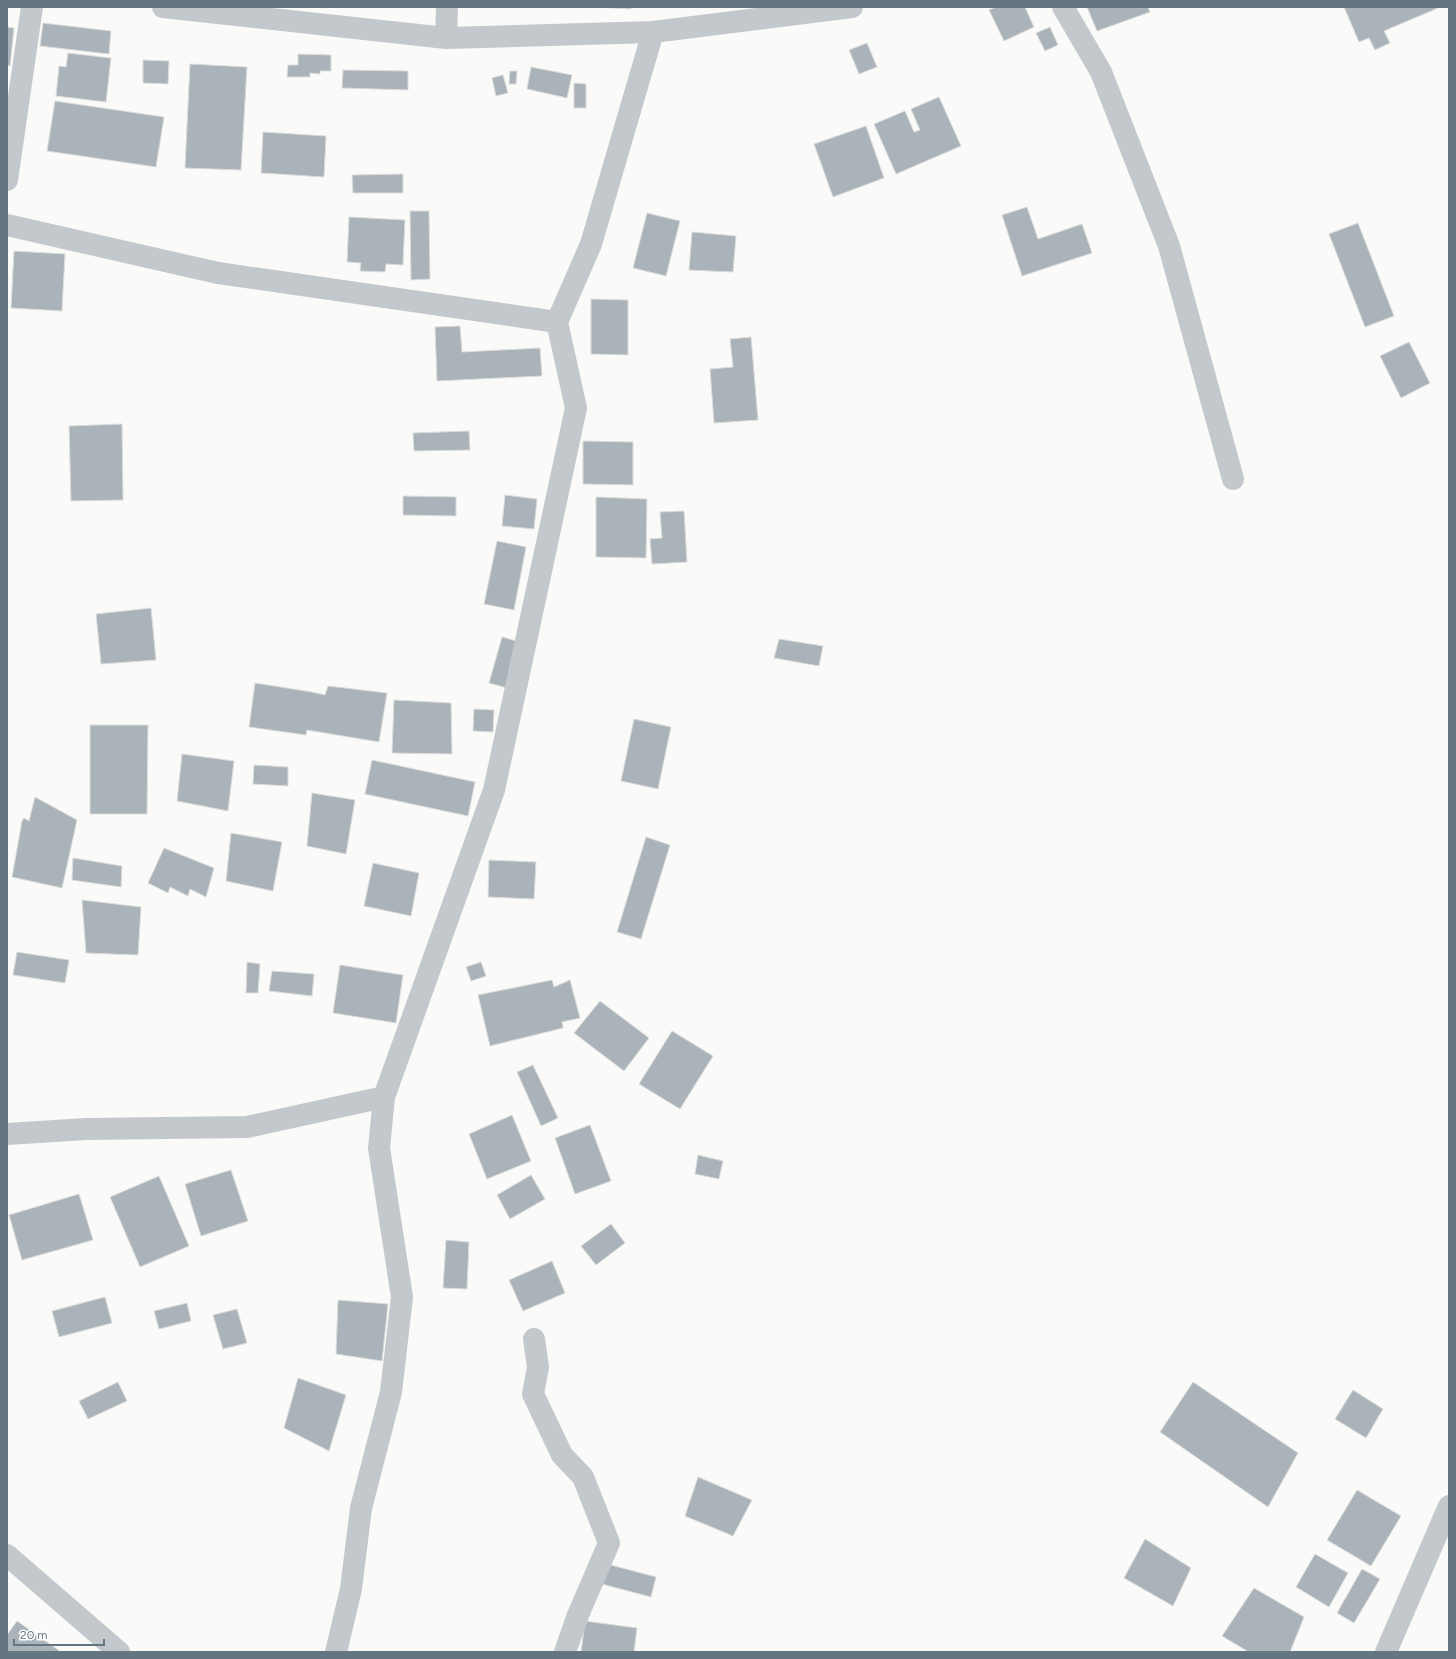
<svg xmlns="http://www.w3.org/2000/svg" width="1456" height="1659" font-family="Figtree,sans-serif">
	<rect width="100%" height="100%" fill="#fafaf8"/>
	<path fill="#aab3b9" stroke="#dcdcda" d="M595 7H631V9Z
		M996 7H1025L1034 27 1004 41 989 10Z
		M1087 7H1148L1150 12 1097 31Z
		M1344 7H1437L1438 8 1384 31 1390 43 1375 50 1369 38 1359 42Z
		M43 23 111 31 109 54 40 46Z
		M7 27 14 28 10 66 7 65Z
		M1050 27 1058 45 1045 51 1036 33Z
		M867 43 877 67 859 74 849 50Z
		M68 53 111 58 106 102 56 96 59 66 66 67Z
		M298 54 331 55V71H320V74L310 73V77H287L288 65H298Z
		M143 60 169 61 168 84 143 83Z
		M190 64 247 67 241 170 185 168Z
		M531 67 572 75 567 98 527 89Z
		M343 70 408 71V90L342 88Z
		M510 71H517L516 84H509Z
		M503 75 508 93 496 96 492 78Z
		M574 83 586 84V108H574Z
		M939 97 961 146 896 174 874 124 905 111 914 132 920 130 911 109Z
		M55 101 164 117 156 167 47 151Z
		M866 126 884 178 833 197 814 144Z
		M263 132 326 136 324 177 261 173Z
		M403 174V193H353L352 175Z
		M1027 207 1038 239 1082 224 1092 253 1022 276 1002 215Z
		M410 211H429L430 279 411 280Z
		M647 213 680 221 666 276 633 268Z
		M349 217 405 220 403 265 386 264 385 272 360 271 361 263 347 262Z
		M1358 223 1394 316 1365 327 1329 234Z
		M692 232 736 236 733 272 689 270Z
		M14 251 65 254 62 311 11 308Z
		M591 299 628 300V355L591 354Z
		M460 326 462 352 540 348 542 376 437 381 435 327Z
		M751 337 758 420 714 423 710 369 733 367 730 339Z
		M1409 342 1430 383 1401 398 1380 356Z
		M122 424 123 500 71 501 69 426Z
		M469 431 470 450 414 451 413 433Z
		M583 441 633 442V485L583 484Z
		M505 495 537 499 534 529 502 526Z
		M403 496 456 497V516L403 515Z
		M596 497 647 499 646 558 596 557Z
		M684 511 687 562 652 564 650 539 662 538 660 512Z
		M497 541 526 547 514 610 484 604Z
		M151 608 156 660 101 664 96 614Z
		M502 637 520 642 507 688 489 683Z
		M779 639 823 646 819 666 774 658Z
		M255 683 312 692 325 695 328 686 387 693 379 742 307 730 306 735 249 727Z
		M394 700 451 703 452 754 392 753Z
		M474 709 494 710 493 732 473 731Z
		M634 719 671 727 658 789 621 781Z
		M90 725H148L147 814H90Z
		M182 754 234 761 228 811 177 801Z
		M372 760 475 782 468 816 365 794Z
		M254 765 288 767V786L253 784Z
		M312 793 355 800 346 854 307 846Z
		M35 797 77 820 62 888 12 877 22 821 24 818 29 821Z
		M231 833 282 842 273 891 226 881Z
		M646 837 670 845 641 939 617 932Z
		M164 848 214 868 206 897 190 889 188 896 170 887 168 893 148 883Z
		M73 858 122 866 121 887 72 880Z
		M489 860 536 862 534 899 488 897Z
		M373 863 419 873 411 916 364 906Z
		M82 900 141 907 138 955 86 953Z
		M17 952 69 960 65 983 13 975Z
		M247 962 260 964 258 993H246Z
		M481 962 486 976 471 981 466 967Z
		M340 965 403 975 396 1023 333 1013Z
		M272 971 314 974 312 996 269 991Z
		M552 980 554 987 570 980 580 1018 562 1022 563 1028 490 1046 478 995Z
		M600 1001 649 1038 624 1071 574 1033Z
		M672 1031 713 1056 680 1109 639 1084Z
		M533 1065 558 1118 541 1126 517 1072Z
		M512 1115 531 1161 487 1179 469 1134Z
		M590 1125 611 1181 575 1194 555 1138Z
		M698 1155 723 1161 719 1179 695 1174Z
		M231 1170 248 1221 201 1236 185 1184Z
		M531 1175 545 1199 510 1219 497 1195Z
		M159 1176 189 1246 140 1267 110 1197Z
		M79 1194 93 1240 22 1260 9 1215Z
		M611 1224 625 1243 596 1265 581 1246Z
		M446 1240 469 1242 467 1289 443 1288Z
		M552 1261 565 1293 523 1311 509 1280Z
		M105 1297 112 1323 59 1337 52 1311Z
		M338 1300 388 1304 382 1361 336 1354Z
		M187 1303 191 1321 159 1329 154 1311Z
		M237 1309 247 1343 223 1349 213 1315Z
		M298 1378 346 1395 329 1451 284 1428Z
		M118 1382 127 1401 88 1419 79 1401Z
		M1193 1382 1298 1453 1268 1507 1160 1432Z
		M1353 1390 1383 1409 1366 1438 1335 1419Z
		M698 1477 752 1500 733 1536 685 1516Z
		M1357 1490 1401 1516 1371 1566 1327 1540Z
		M1145 1539 1191 1568 1173 1606 1124 1578Z
		M1315 1554 1348 1573 1329 1607 1296 1587Z
		M607 1564 656 1577 651 1597 602 1584Z
		M1362 1569 1380 1579 1354 1623 1337 1613Z
		M1254 1588 1304 1617 1290 1652H1249L1222 1636Z
		M17 1621 61 1652H7V1635Z
		M585 1621 637 1628 634 1652H581Z"/>
	<g fill="none" stroke-linecap="round" stroke-linejoin="round">
		<path stroke="#c3c8cc" stroke-width="22" d="M163 7 446 38 653 32 852 7
			M1063 7 1101 72 1169 246 1233 479
			M446 38 447 7
			M7 180 32 7
			M7 225 218 273 557 322
			M7 1134 86 1129 247 1127 384 1097
			M534 1339 538 1367 533 1394 562 1455 583 1477 609 1543 578 1615 565 1652
			M7 1555 119 1652
			M336 1652 351 1589 361 1508 391 1392 402 1297 379 1148 384 1097 494 790 576 408 557 322 591 244 653 32
			M1386 1652 1449 1506"/>
	</g>
	<rect width="1456" height="1659" fill="none" stroke="#657683" stroke-width="16"/>
	<path d="M14 1639v6h90v-6" fill="none" stroke="#657683" stroke-width="2"/>
	<text x="20" y="1639" font-size="12" fill="#657683" stroke="#ffffff" stroke-width="3" paint-order="stroke">20 m</text>
</svg>
